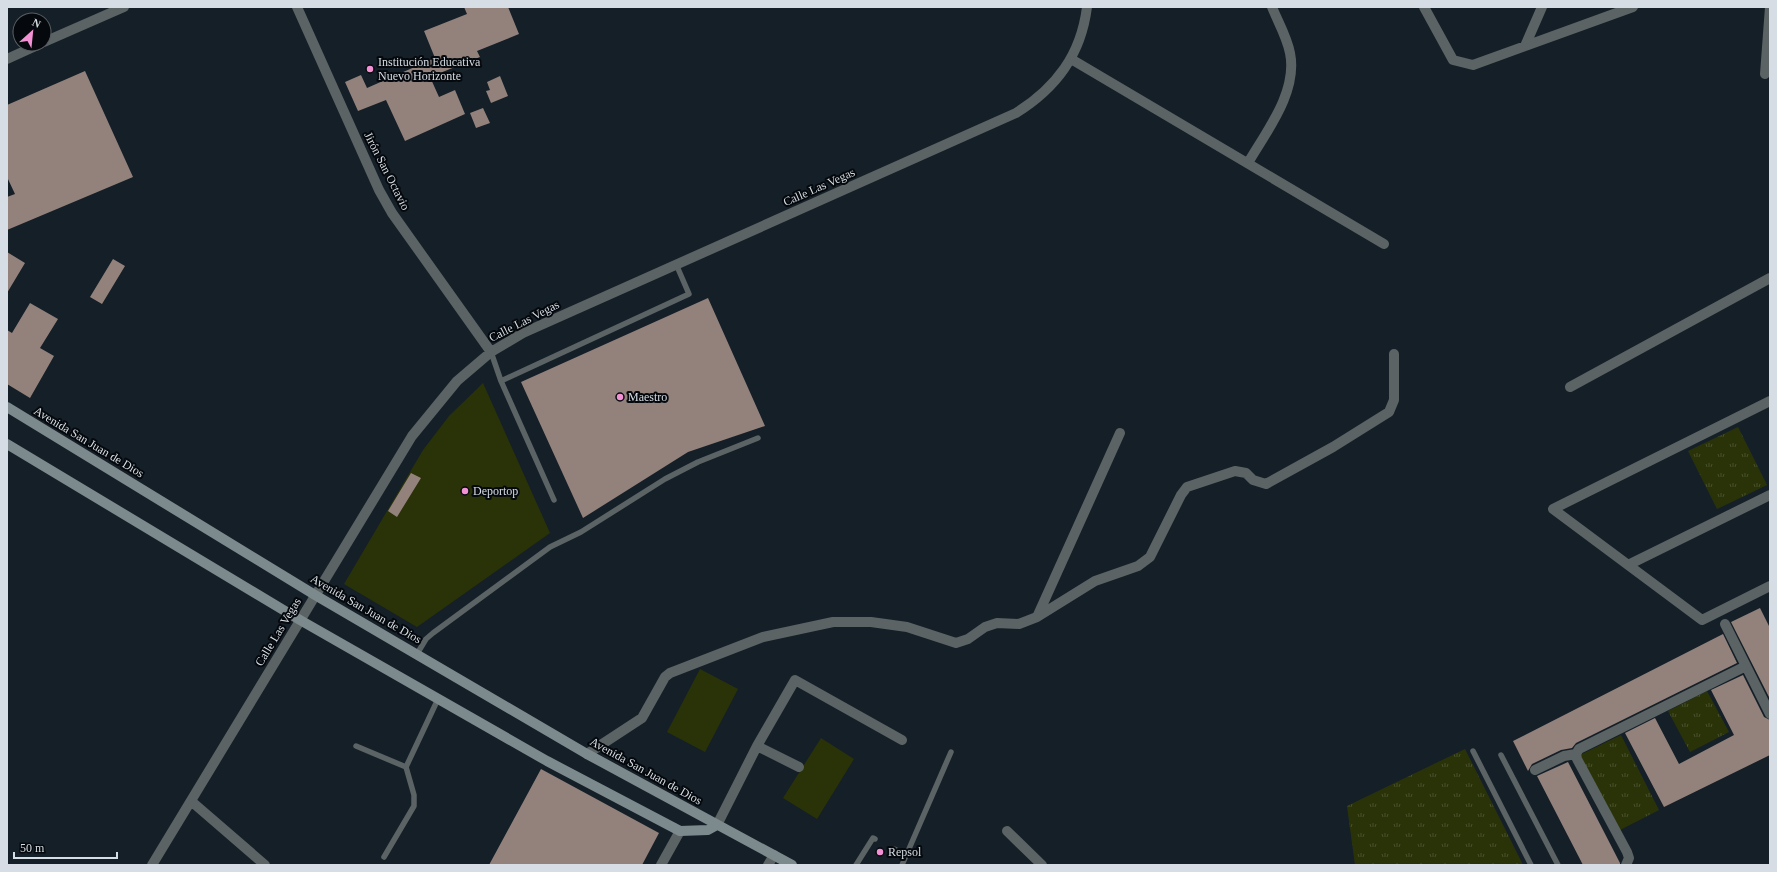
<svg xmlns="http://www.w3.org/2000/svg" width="1777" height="872" font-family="'Times New Roman',serif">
	<defs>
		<pattern id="grass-tufts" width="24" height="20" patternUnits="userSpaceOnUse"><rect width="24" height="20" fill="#2a3308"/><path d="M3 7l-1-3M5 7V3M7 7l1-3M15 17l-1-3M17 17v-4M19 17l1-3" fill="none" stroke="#48502c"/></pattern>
	</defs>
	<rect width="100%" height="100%" fill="#151f28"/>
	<path fill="url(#grass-tufts)" d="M1738 427 1767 485 1717 509 1688 451Z
		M1707 691 1729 732 1690 752 1668 711Z
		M1621 735 1659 810 1618 831 1580 755Z
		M1465 749 1523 865H1355L1347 806Z"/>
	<path fill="#2a3308" d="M483 383 550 533 417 627 344 584 423 450 449 416Z
		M700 669 738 689 705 752 667 732Z
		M821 738 854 759 817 819 783 798Z"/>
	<path fill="#93827c" d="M464 7H508L519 34 477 51 480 57 430 77 439 97 455 90 465 114 405 141 386 100 358 111 345 82 361 75 367 88 435 58 424 31 467 14Z
		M85 71 133 177 7 230V197L15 194 7 177V105Z
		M500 76 508 96 491 103 486 91 490 90 487 82Z
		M483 108 490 123 476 128 470 113Z
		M7 252 25 263 7 293Z
		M113 259 125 266 102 304 90 297Z
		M708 298 765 426 688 452 583 518 521 382Z
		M30 303 58 319 40 348 54 356 30 398 7 384V330L12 333Z
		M411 473 421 478 397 517 388 511Z
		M1760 608 1770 628V699L1731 622Z
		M1723 634 1737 663 1576 743 1572 748 1561 750 1532 764 1528 771 1513 741Z
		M1743 675 1764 717 1770 720V755L1664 807 1625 733 1655 718 1679 764 1734 735 1711 690Z
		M1568 762 1620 863V865H1583L1537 776Z
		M541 769 659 833 642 865H489Z"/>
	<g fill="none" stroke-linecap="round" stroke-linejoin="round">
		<path stroke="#5b6364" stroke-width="5.5" d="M491 352 501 381 554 500
			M501 381 689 294 676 264
			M417 654 426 639 433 633 550 547 581 532 665 479 698 462 758 438
			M356 746 406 767
			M1473 751 1531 865
			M1501 755 1558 865
			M894 849 907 855
			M384 857 414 806V795L406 767 438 699
			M856 865 873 838 875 839
			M902 865 951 752"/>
		<path stroke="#5b6364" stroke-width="10" d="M297 7 379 190 392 213 491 352
			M1424 7 1453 60 1473 65 1633 7
			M44 42 124 7
			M1525 46 1542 7
			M7 59 40 44
			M1071 59 1384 244
			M1765 74 1770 7
			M1248 163C1266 132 1298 92 1290 53 1287 37 1278 22 1272 7
			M1570 387 1770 278
			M1770 401 1553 509 1702 620 1770 586
			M1628 565 1770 495
			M1037 617 1120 433
			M1725 624 1770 714
			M757 746 799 767
			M587 754 642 718 665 677 670 673 763 637 833 622H871L907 627 956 643 968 639 985 627 997 623 1019 624 1037 617 1095 581 1138 566 1150 557 1181 495 1187 487 1235 471 1246 473 1253 480 1266 484 1333 447 1389 412 1394 400V354
			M1535 770 1564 756 1576 754
			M191 801 265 865
			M717 825 757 746 795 680 902 740
			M1007 831 1042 865
			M152 865 412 436 457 381 491 352 523 333 1016 113C1056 88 1081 55 1087 7
			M661 865 680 831
			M768 865 774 855
			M1626 865 1629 858 1627 852 1577 759 1576 754 1579 749 1746 666"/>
		<path stroke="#7d8a8d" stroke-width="10" d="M7 407 315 595 587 754 792 865
			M7 444 300 620 547 761 680 831 708 830 717 825"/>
	</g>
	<g fill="#f391d5" stroke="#05090d" stroke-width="1.5">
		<circle cx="370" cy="69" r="4"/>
		<circle cx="620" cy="397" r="4"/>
		<circle cx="465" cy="491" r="4"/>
		<circle cx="880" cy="852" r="4"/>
	</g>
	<g text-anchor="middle" stroke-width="4" stroke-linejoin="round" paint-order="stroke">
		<g font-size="12" fill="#d6dde4" stroke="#05090d" text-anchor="start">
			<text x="378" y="66">Institución Educativa<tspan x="378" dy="14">Nuevo Horizonte</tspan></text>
			<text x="628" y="401">Maestro</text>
			<text x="473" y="495">Deportop</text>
			<text x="888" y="856">Repsol</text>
		</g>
		<g font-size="12" fill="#d6dde4" stroke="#05090d">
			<text transform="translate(387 171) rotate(63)" y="4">Jirón San Octavio</text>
			<text transform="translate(819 187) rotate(-24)" y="4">Calle Las Vegas</text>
			<text transform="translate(524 321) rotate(-27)" y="4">Calle Las Vegas</text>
			<text transform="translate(89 442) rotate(31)" y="4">Avenida San Juan de Dios</text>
			<text transform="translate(366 609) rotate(30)" y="4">Avenida San Juan de Dios</text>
			<text transform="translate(278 632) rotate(-59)" y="4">Calle Las Vegas</text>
			<text transform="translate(646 771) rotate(29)" y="4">Avenida San Juan de Dios</text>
		</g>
	</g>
	<rect width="1777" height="872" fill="none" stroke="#d6dde4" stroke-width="16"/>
	<g transform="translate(32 32) rotate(27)"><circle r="19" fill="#05090d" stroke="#595e63"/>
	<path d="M0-3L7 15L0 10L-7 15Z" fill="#f391d5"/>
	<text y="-6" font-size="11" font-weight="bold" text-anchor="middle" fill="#d6dde4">N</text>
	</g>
	<path d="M14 852v6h103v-6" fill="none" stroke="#d6dde4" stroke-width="2"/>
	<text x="20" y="852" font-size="12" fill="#d6dde4" stroke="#05090d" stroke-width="3" paint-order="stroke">50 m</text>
</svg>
